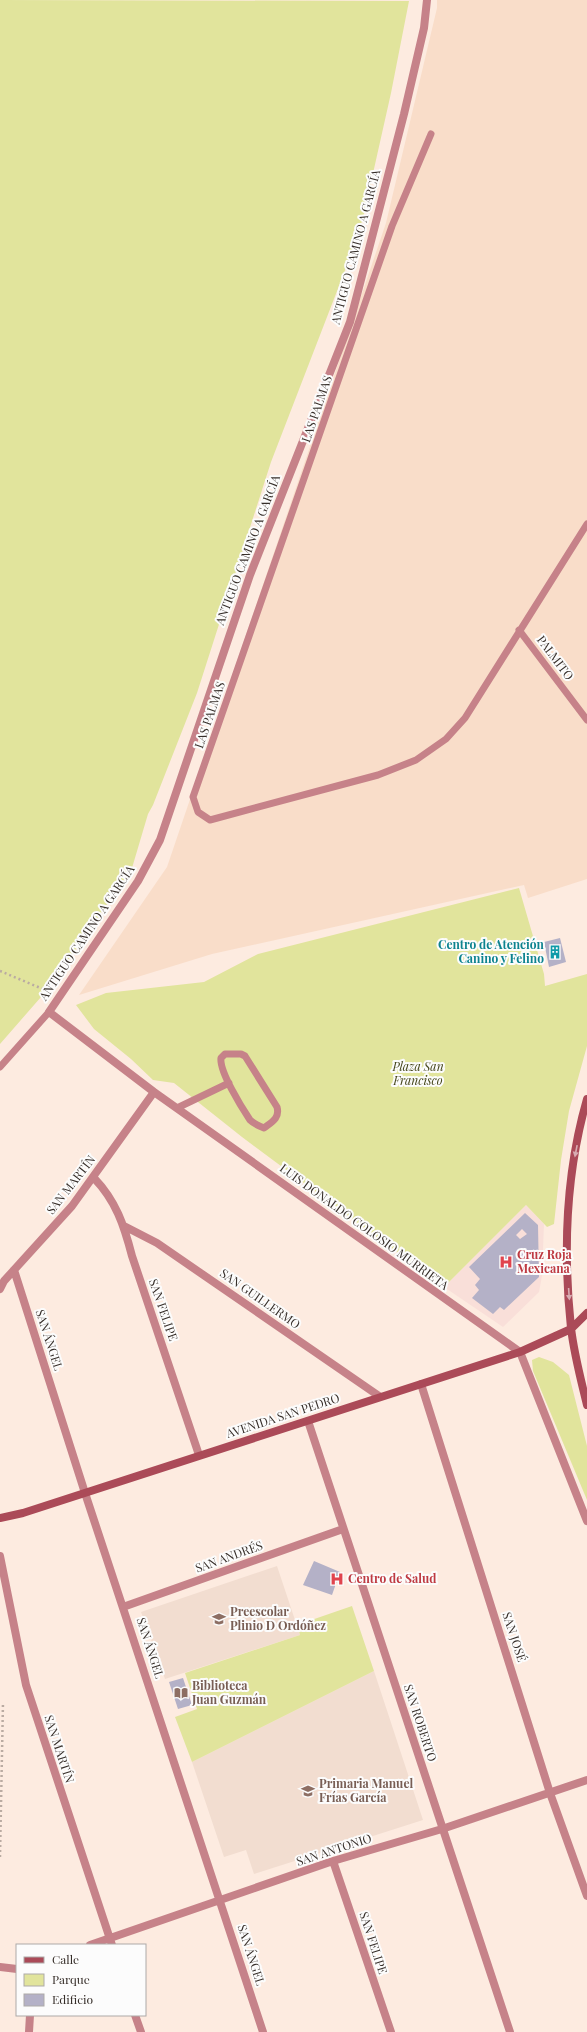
<svg xmlns="http://www.w3.org/2000/svg" width="587" height="2032" font-family="'Playfair Display',serif">
	<rect width="100%" height="100%" fill="#fdebe0"/>
	<path fill="#f9ddc9" d="M437 0H587V879L528 898 524 885 212 954 79 995 167 867 386 223 437 8Z"/>
	<path fill="#f2ddd0" d="M277 1566 300 1635 165 1679 141 1612Z
		M374 1671 423 1820 254 1874 246 1850 224 1857 192 1762Z"/>
	<path fill="#f9dfd9" d="M526 1205 544 1224 542 1276 539 1292 503 1327 444 1287Z"/>
	<path fill="#e1e49c" d="M0 0 409 1 391 93 363 218 349 260 271 462 197 693 153 805 148 814 132 868 53 982 48 980 41 997 0 1044Z
		M519 888 544 974 545 986 587 974V1046L569 1111 561 1160 554 1224 547 1227 526 1205 444 1287 242 1137 174 1083 153 1080 131 1059 94 1029 76 1005 106 993 204 982 258 954Z
		M539 1357 553 1362 569 1375 587 1446V1500L533 1371 532 1360Z
		M352 1606 374 1671 192 1762 175 1717 197 1709 185 1673 300 1635 297 1625Z"/>
	<path fill="#b4b1c7" fill-rule="evenodd" d="M560 938 566 962 549 967 544 942Z
		M525 1213 538 1225 539 1277 504 1310 500 1307 493 1314 472 1298 479 1290 475 1285 480 1279 469 1267ZM522 1229 527 1234 520 1239 516 1235Z
		M314 1561 340 1572 332 1595 303 1585Z
		M183 1678 192 1705 178 1709 169 1682Z"/>
	<g fill="none" stroke-linecap="round" stroke-linejoin="round">
		<path stroke="#baaba2" stroke-width="2.5" stroke-dasharray="2 3" stroke-linecap="butt" d="M0 971 50 992
			M0 1857 3 1702"/>
		<path stroke="#c68289" stroke-width="7" d="M431 134 392 226 193 797 198 812 210 820 378 775 416 760 446 739 465 718 587 524
			M519 630 587 720
			M225 1054H241L245 1056 277 1107C280 1118 272 1122 264 1128 259 1126 254 1124 250 1120 242 1108 219 1071 221 1058Z
			M0 1067 49 1012
			M177 1108 229 1083"/>
		<path stroke="#c68289" stroke-width="8" d="M427 0 424 28 404 114 350 322 250 575 160 840 138 881 49 1012 154 1092 520 1352 587 1521
			M94 1178C116 1201 124 1225 132 1256L199 1455
			M124 1226 157 1243 379 1396
			M14 1270 85 1493 263 2032
			M0 1289 4 1281 72 1206 154 1092
			M421 1384 550 1793 587 1896
			M308 1421 510 2032
			M0 1556 26 1685 112 1945
			M123 1607 343 1529
			M333 1861 391 2032
			M90 1945 333 1861 442 1829 587 1780
			M0 1967 17 1969
			M135 2015 141 2032
			M29 2032 30 2015"/>
		<path stroke="#ab4a58" stroke-width="8" d="M587 1099C566 1172 563 1252 571 1328 574 1354 581 1380 587 1405
			M0 1518 23 1513 520 1352 571 1329 587 1313"/>
	</g>
	<defs><path id="oneway-solid" d="M-6-.8H1V-3.2L6.5 0L1 3.2V.8H-6Z"/></defs>
	<g fill="#d8acb2">
		<use href="#oneway-solid" transform="translate(576 1151) rotate(101)"/>
		<use href="#oneway-solid" transform="translate(569 1294) rotate(86)"/>
	</g>
	<defs>
		<g id="building-bare" transform="scale(1.08)"><path d="M-4-6H4V6H1V3H-1V6H-4ZM-2.5-4.3h1.7v1.8h-1.7ZM.8-4.3h1.7v1.8H.8ZM-2.5-1h1.7V.8h-1.7ZM.8-1h1.7V.8H.8Z" fill="#0f9aa8" stroke="#fcfcfc" stroke-width="2.5" paint-order="stroke"/></g>
		<g id="hospital-bare" transform="scale(1.08)"><path d="M-5-5h3v3.5h4V-5h3V5h-3V1.5h-4V5h-3Z" fill="#e0444e" stroke="#fcfcfc" stroke-width="2.5" paint-order="stroke"/></g>
		<g id="school-bare" transform="scale(1.08)"><path d="M0-5L7-2L0 1L-7-2ZM-4 1L0 2.5L4 1V4Q0 6-4 4Z" fill="#8d6e63" stroke="#fcfcfc" stroke-width="2.5" paint-order="stroke"/></g>
		<g id="library-bare" transform="scale(1.08)"><path d="M-6-4Q-3-5.5-.7-3.5V5Q-3 3-6 4ZM6-4Q3-5.5 .7-3.5V5Q3 3 6 4Z" fill="#8d6e63" stroke="#fcfcfc" stroke-width="2.5" paint-order="stroke"/></g>
	</defs>
	<g fill-rule="evenodd">
		<use href="#building-bare" x="555" y="952"/>
		<use href="#hospital-bare" x="506" y="1262"/>
		<use href="#hospital-bare" x="337" y="1579"/>
		<use href="#school-bare" x="219" y="1619"/>
		<use href="#library-bare" x="181" y="1693"/>
		<use href="#school-bare" x="308" y="1791"/>
	</g>
	<g text-anchor="middle" stroke-width="4" stroke-linejoin="round" paint-order="stroke">
		<g font-size="12" fill="#362e29" stroke="#fcfcfc">
			<text transform="translate(356 247) rotate(-75)" y="4">ANTIGUO CAMINO A GARCÍA</text>
			<text transform="translate(317 409) rotate(-71)" y="4">LAS PALMAS</text>
			<text transform="translate(248 550) rotate(-69)" y="4">ANTIGUO CAMINO A GARCÍA</text>
			<text transform="translate(555 658) rotate(53)" y="4">PALMITO</text>
			<text transform="translate(210 715) rotate(-71)" y="4">LAS PALMAS</text>
			<text transform="translate(87 933) rotate(-56)" y="4">ANTIGUO CAMINO A GARCÍA</text>
			<text transform="translate(71 1185) rotate(-52)" y="4">SAN MARTÍN</text>
			<text transform="translate(364 1227) rotate(36)" y="4">LUIS DONALDO COLOSIO MURRIETA</text>
			<text transform="translate(260 1299) rotate(35)" y="4">SAN GUILLERMO</text>
			<text transform="translate(163 1310) rotate(71)" y="4">SAN FELIPE</text>
			<text transform="translate(49 1340) rotate(72)" y="4">SAN ÁNGEL</text>
			<text transform="translate(283 1416) rotate(-18)" y="4">AVENIDA SAN PEDRO</text>
			<text transform="translate(229 1557) rotate(-20)" y="4">SAN ANDRÉS</text>
			<text transform="translate(514 1637) rotate(72)" y="4">SAN JOSÉ</text>
			<text transform="translate(150 1648) rotate(72)" y="4">SAN ÁNGEL</text>
			<text transform="translate(420 1723) rotate(72)" y="4">SAN ROBERTO</text>
			<text transform="translate(59 1749) rotate(72)" y="4">SAN MARTÍN</text>
			<text transform="translate(334 1850) rotate(-18)" y="4">SAN ANTONIO</text>
			<text transform="translate(373 1943) rotate(72)" y="4">SAN FELIPE</text>
			<text transform="translate(251 1955) rotate(72)" y="4">SAN ÁNGEL</text>
		</g>
		<g font-size="12" font-weight="bold" fill="#0d838f" stroke="#fcfcfc" text-anchor="end">
			<text x="544" y="949">Centro de Atención<tspan x="544" dy="14">Canino y Felino</tspan></text>
		</g>
		<g font-size="12" font-style="italic" fill="#44451a" stroke="#fcfcfc">
			<text x="418" y="1071">Plaza San<tspan x="418" dy="14">Francisco</tspan></text>
		</g>
		<g font-size="12" font-weight="bold" fill="#be3a42" stroke="#fcfcfc" text-anchor="start">
			<text x="517" y="1259">Cruz Roja<tspan x="517" dy="14">Mexicana</tspan></text>
			<text x="348" y="1583">Centro de Salud</text>
		</g>
		<g font-size="12" font-weight="bold" fill="#785e54" stroke="#fcfcfc" text-anchor="start">
			<text x="230" y="1616">Preescolar<tspan x="230" dy="14">Plinio D Ordóñez</tspan></text>
			<text x="192" y="1690">Biblioteca<tspan x="192" dy="14">Juan Guzmán</tspan></text>
			<text x="319" y="1788">Primaria Manuel<tspan x="319" dy="14">Frías García</tspan></text>
		</g>
	</g>
	<rect x="16" y="1944" width="130" height="72" fill="#fcfcfc" stroke="#adaaa8"/>
	<rect x="24" y="1957" width="20" height="6" fill="#ab4a58" stroke="#adaaa8"/>
	<text x="52" y="1964" font-size="12" fill="#362e29">Calle</text>
	<rect x="24" y="1974" width="20" height="12" fill="#e1e49c" stroke="#adaaa8"/>
	<text x="52" y="1984" font-size="12" fill="#362e29">Parque</text>
	<rect x="24" y="1994" width="20" height="12" fill="#b4b1c7" stroke="#adaaa8"/>
	<text x="52" y="2004" font-size="12" fill="#362e29">Edificio</text>
</svg>
